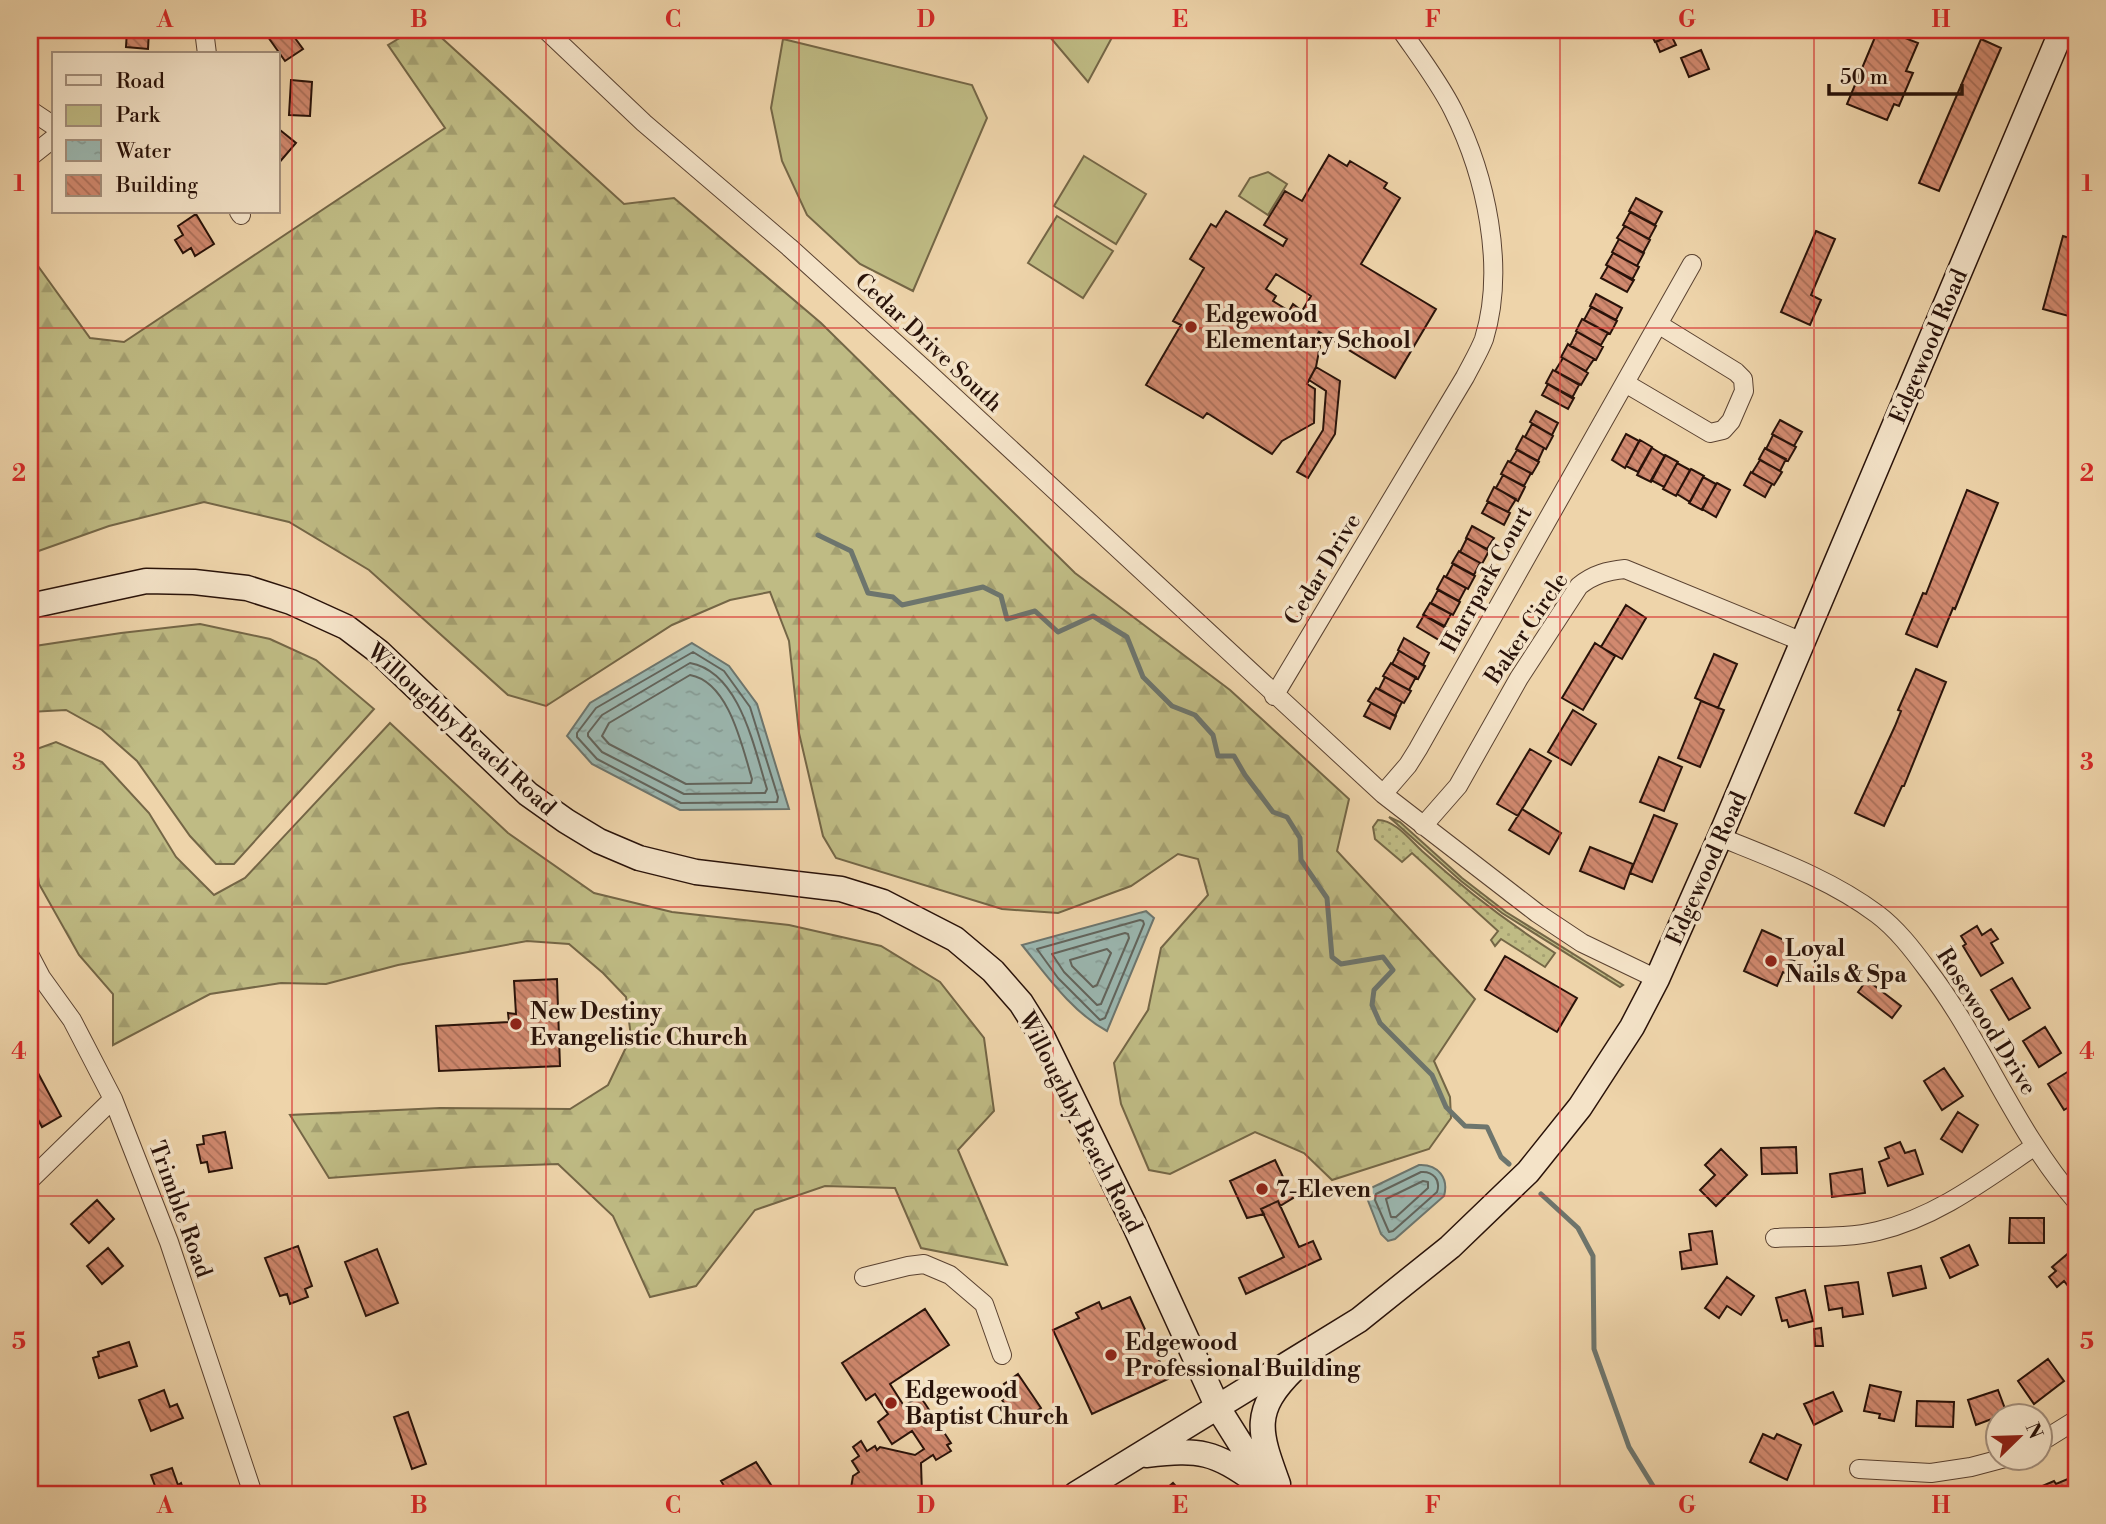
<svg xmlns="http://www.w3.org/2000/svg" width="2106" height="1524" font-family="'Libre Bodoni',serif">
	<defs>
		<pattern id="grass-dots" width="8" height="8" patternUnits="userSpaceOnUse" patternTransform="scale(1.75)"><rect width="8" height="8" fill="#bfbb84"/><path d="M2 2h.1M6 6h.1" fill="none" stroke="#a4a071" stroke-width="1.8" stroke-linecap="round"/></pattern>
		<pattern id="forest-firs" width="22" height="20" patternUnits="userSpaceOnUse" patternTransform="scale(1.75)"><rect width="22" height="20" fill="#bfbb84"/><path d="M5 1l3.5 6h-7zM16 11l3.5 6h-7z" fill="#a4a071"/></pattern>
		<pattern id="water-ripples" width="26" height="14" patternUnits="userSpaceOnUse" patternTransform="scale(1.75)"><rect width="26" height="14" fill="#9bb7b0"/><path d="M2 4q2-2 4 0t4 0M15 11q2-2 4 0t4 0" fill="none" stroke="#869c96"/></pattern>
		<pattern id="building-back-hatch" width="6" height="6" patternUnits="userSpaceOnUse" patternTransform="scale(1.75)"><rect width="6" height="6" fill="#d1896f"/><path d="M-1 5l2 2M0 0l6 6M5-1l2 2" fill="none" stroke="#aa6f59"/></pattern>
	</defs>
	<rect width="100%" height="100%" fill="#eed4aa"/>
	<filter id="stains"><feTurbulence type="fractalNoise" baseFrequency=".00286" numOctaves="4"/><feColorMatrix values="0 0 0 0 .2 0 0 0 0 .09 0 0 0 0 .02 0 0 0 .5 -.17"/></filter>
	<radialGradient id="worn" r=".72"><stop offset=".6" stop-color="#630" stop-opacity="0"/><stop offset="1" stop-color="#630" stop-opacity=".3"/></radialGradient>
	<path fill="url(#grass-dots)" stroke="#746646" stroke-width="2" d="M1389 817 1400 822 1462 878 1506 912 1623 985 1620 987 1502 913 1461 881Z
		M1378 820C1395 820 1410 840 1422 851 1464 889 1507 922 1555 953L1545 967 1501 939 1495 946 1491 940 1498 931 1412 853 1402 862 1375 839 1373 827Z"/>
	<path fill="url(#forest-firs)" stroke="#746646" stroke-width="2" d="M413 30H433L624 204 674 198 821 323 1075 573 1230 690 1349 799 1337 851 1475 999 1434 1061 1450 1097 1451 1118 1429 1149 1332 1180 1304 1153 1255 1132 1170 1174 1149 1170 1121 1104 1114 1063 1148 1010 1161 948 1208 895 1198 859 1178 854 1131 886 1058 913 1002 909 836 858 823 836 799 733 789 641 770 592 730 600 672 625 546 706 508 695 369 570 289 522 204 502 109 526 30 554V255L90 338 124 342 445 128 388 45Z
		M200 624 270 639 316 660 374 709 234 864H216L190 836 137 761 102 730 66 710 30 712V653L35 646 121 633Z
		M390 723 508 833 594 893 672 912 789 925 881 946 940 982 984 1038 994 1111 958 1150 1007 1265 921 1248 895 1188 825 1186 755 1210 696 1286 650 1297 613 1216 558 1164 474 1167 329 1178 290 1115 440 1108 570 1109 608 1085 631 1037 626 997 603 973 569 944 527 941 398 965 326 984 281 983 210 994 113 1045V994L79 955 39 884 30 818 34 750 56 742 102 762 149 813 176 857 214 895 245 878Z"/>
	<path fill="#bfbb84" stroke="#746646" stroke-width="2" d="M1044 30H1116L1088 82Z
		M783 39 972 85 987 118 913 291 860 264 807 215 782 161 771 108Z
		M1084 156 1146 194 1116 244 1054 206Z
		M1268 172 1287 184 1268 215 1239 196 1250 178Z
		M1057 216 1113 251 1083 298 1028 263Z"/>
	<path fill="url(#water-ripples)" stroke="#6d756d" stroke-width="2" d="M692 643 729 666 757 704 789 809 680 810 592 764 567 736 590 703Z
		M1146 911 1154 918 1107 1031C1072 1012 1047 976 1022 945Z
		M1419 1165C1438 1164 1449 1178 1444 1196L1395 1239 1388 1241 1381 1234 1367 1198 1371 1188Z"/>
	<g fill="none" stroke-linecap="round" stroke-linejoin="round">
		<path stroke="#62645c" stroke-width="2" d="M693 652 724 671 750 707 778 797 777 802 681 803 597 759 577 737V733L596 708Z
			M690 663C740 672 754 748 767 789L765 793 684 794 602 752 588 736V733L602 715Z
			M690 675C729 682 742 746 752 779L751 783 686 784 609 744 602 736 609 723Z
			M1140 920 1143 921 1144 924 1105 1018 1100 1020 1058 978 1037 949Z
			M1125 933 1128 934 1129 938 1101 1004 1097 1005 1064 972 1052 954Z
			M1107 949 1111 953 1097 985 1093 987 1072 966 1070 960Z
			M1421 1172C1433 1171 1441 1180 1437 1192L1393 1231 1389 1232 1375 1200 1376 1194Z
			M1423 1181 1428 1182V1188L1396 1217H1391L1386 1199Z"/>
		<path stroke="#6d756d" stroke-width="5" d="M818 535 851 551 868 593 893 597 902 605 983 587 1001 596 1007 619 1035 611 1058 632 1093 616 1127 637 1143 677 1172 706 1195 715 1213 735 1218 756H1234L1245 775 1273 812 1287 817 1300 838 1301 860 1327 898 1332 957 1341 964 1383 957 1393 970 1374 990 1372 1005 1380 1023 1432 1075 1446 1107 1465 1126 1487 1127 1501 1157 1509 1164
			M1541 1194 1578 1228 1593 1256 1594 1349 1629 1447 1658 1494"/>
	</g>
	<path fill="url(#building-back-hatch)" stroke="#291209" stroke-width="2" fill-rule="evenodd" d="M127 30H149L148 49 126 47Z
		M278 30H289L303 49 285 61 268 37Z
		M1649 30H1677L1671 32 1672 35 1655 42Z
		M1878 30H1885L1918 43 1906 71 1913 73 1899 106 1894 104 1887 120 1847 104Z
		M1671 35 1676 45 1660 52 1656 42Z
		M1981 39 2001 48 1939 191 1919 183Z
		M1701 50 1709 69 1689 77 1681 58Z
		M291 80 312 82 310 116 289 115Z
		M280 130 296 143 278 164V132Z
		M1329 155 1347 166 1350 161 1387 183 1384 188 1400 198 1361 264 1436 309 1395 378 1319 332 1313 342 1320 346 1316 367 1307 384 1315 389 1314 423 1282 441 1272 454 1207 413 1203 418 1146 385 1181 325 1173 321 1204 268 1190 259 1211 224 1216 227 1226 211 1283 246 1287 239 1264 225 1285 191 1302 201ZM1276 274 1311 296 1302 311 1293 304 1289 311 1273 301 1276 296 1266 289Z
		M1636 198 1662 212 1655 225 1629 211Z
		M1630 212 1656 226 1649 239 1623 225Z
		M196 214 214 244 195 256 191 248 183 253 175 240 183 235 178 226Z
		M1625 226 1650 240 1643 253 1617 238Z
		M1816 231 1835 239 1811 295 1821 300 1810 325 1781 312Z
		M2063 236 2076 240V318L2043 309Z
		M1619 239 1644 253 1637 266 1612 252Z
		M1613 253 1639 267 1632 280 1606 265Z
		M1608 266 1634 280 1627 292 1601 278Z
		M1596 294 1622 308 1616 320 1590 306Z
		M1591 307 1617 321 1610 334 1584 320Z
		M1582 319 1608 333 1601 345 1576 331Z
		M1577 332 1603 347 1596 360 1570 346Z
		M1568 344 1594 359 1586 371 1561 357Z
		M1563 358 1588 373 1581 385 1555 371Z
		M1316 367 1340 381 1335 434 1308 478 1297 472 1323 430 1326 391 1309 380Z
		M1553 370 1579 385 1572 398 1546 383Z
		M1548 384 1574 398 1568 409 1542 395Z
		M1536 411 1558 423 1552 435 1530 422Z
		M1780 420 1802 432 1794 446 1772 434Z
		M1532 424 1553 436 1546 449 1525 437Z
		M1626 434 1639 441 1625 468 1612 460Z
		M1773 435 1796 447 1788 461 1766 449Z
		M1523 436 1544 448 1538 461 1516 449Z
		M1640 440 1652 447 1638 472 1626 466Z
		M1652 448 1665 456 1651 482 1637 475Z
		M1765 448 1786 459 1780 471 1759 459Z
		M1517 450 1539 462 1532 474 1510 462Z
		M1665 455 1678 462 1664 487 1651 480Z
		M1760 460 1782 472 1774 485 1752 473Z
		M1508 461 1531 473 1524 486 1501 474Z
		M1677 463 1690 470 1676 496 1663 489Z
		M1691 469 1704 476 1690 502 1677 494Z
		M1751 472 1772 484 1765 497 1744 485Z
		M1503 475 1525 487 1518 501 1496 488Z
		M1703 477 1716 484 1702 510 1689 503Z
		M1717 483 1730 490 1716 517 1702 509Z
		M1494 487 1516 499 1508 512 1487 501Z
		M1967 490 1998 503 1955 609 1953 608 1937 647 1906 634 1923 593 1926 594Z
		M1488 502 1510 513 1504 525 1482 513Z
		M1472 526 1494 538 1487 549 1466 538Z
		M1467 538 1489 551 1482 564 1460 552Z
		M1459 551 1480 563 1474 575 1452 563Z
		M1453 564 1475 576 1468 589 1446 577Z
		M1444 576 1466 588 1459 601 1437 589Z
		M1438 590 1460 602 1453 615 1431 603Z
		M1430 603 1451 614 1444 627 1423 615Z
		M1626 605 1646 618 1622 659 1601 647Z
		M1424 615 1446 627 1439 640 1417 627Z
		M1404 638 1429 653 1423 665 1398 650Z
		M1595 643 1615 656 1583 710 1562 698Z
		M1399 651 1425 666 1418 679 1392 664Z
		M1714 654 1737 664 1718 708 1695 698Z
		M1391 663 1416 677 1409 690 1383 676Z
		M1916 669 1946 682 1904 786H1902L1884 826 1855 813 1895 726 1901 711 1898 710Z
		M1385 677 1411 691 1404 703 1379 689Z
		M1376 688 1402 702 1395 716 1368 701Z
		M1701 701 1724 710 1700 767 1678 758Z
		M1371 703 1396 716 1390 729 1364 716Z
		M1573 710 1596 724 1571 765 1548 752Z
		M1530 749 1551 761 1518 816 1497 804Z
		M1659 757 1682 767 1664 811 1640 802Z
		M1522 809 1561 833 1549 854 1509 830Z
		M1654 815 1677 824 1652 882 1630 873Z
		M1590 847 1633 864 1624 889 1580 871Z
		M1977 926 1982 935 1991 929 1998 939 1991 943 2003 963 1981 976 1963 946 1966 944 1961 936Z
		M1762 930 1793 944 1787 958 1801 964 1795 978 1783 972 1777 986 1744 971Z
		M1505 956 1577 998 1557 1032 1485 990Z
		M2012 978 2030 1008 2009 1020 1991 990Z
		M557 979 560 1066 439 1071 436 1026 509 1022 508 1013 516 1014 514 981Z
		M1867 980 1901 1006 1892 1018 1858 992Z
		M2045 1027 2061 1053 2039 1067 2023 1041Z
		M30 1058 61 1116 42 1127 30 1105Z
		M1944 1068 1963 1096 1942 1110 1924 1081Z
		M2069 1071 2076 1082V1103L2064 1110 2048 1084Z
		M1958 1112 1978 1125 1962 1152 1941 1139Z
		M225 1132 232 1168 209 1172 207 1162 201 1163 197 1145 204 1144 203 1136Z
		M1900 1142 1905 1153 1915 1150 1923 1174 1888 1186 1879 1162 1889 1158 1885 1148Z
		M1796 1147 1797 1173 1762 1174 1761 1148Z
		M1721 1149 1747 1175 1716 1206 1700 1190 1715 1175 1705 1165Z
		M1275 1160 1293 1198 1280 1206 1278 1201 1261 1209 1264 1214 1247 1218 1230 1181Z
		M1862 1169 1865 1193 1832 1197 1830 1174Z
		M97 1200 114 1219 89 1243 71 1224Z
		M1278 1201 1299 1247 1313 1241 1321 1259 1246 1294 1239 1278 1284 1257 1261 1209Z
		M2010 1218H2044V1243H2009Z
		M1712 1231 1717 1264 1682 1269 1680 1252 1691 1250 1689 1234Z
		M1969 1245 1978 1265 1950 1278 1941 1258Z
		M298 1246 312 1286 305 1289 308 1297 290 1304 287 1294 280 1296 265 1258Z
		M108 1248 123 1266 102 1284 87 1266Z
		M377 1249 398 1303 366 1316 345 1262Z
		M2071 1251 2076 1257V1287L2072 1291 2064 1281 2057 1287 2049 1277 2056 1271 2052 1267Z
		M1921 1266 1926 1288 1893 1296 1888 1273Z
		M1727 1277 1754 1296 1741 1315 1727 1306 1719 1318 1705 1308Z
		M1858 1282 1863 1314 1843 1317 1842 1308 1829 1310 1825 1286Z
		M1805 1290 1813 1321 1789 1327 1787 1320 1782 1321 1776 1298Z
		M1130 1297 1168 1379 1092 1414 1053 1330 1079 1318 1076 1313 1099 1302 1102 1309Z
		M925 1309 949 1345 890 1384 904 1406 920 1396 951 1443 947 1445 951 1451 936 1460 933 1455 921 1463 922 1494H850L853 1476 859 1472 852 1461 859 1456 853 1447 861 1441 867 1451 875 1446 877 1450 880 1447 915 1455 924 1449 912 1431 892 1444 878 1422 888 1414 875 1394 866 1400 842 1363Z
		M1821 1328 1823 1346H1815L1814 1329Z
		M129 1342 137 1366 99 1378 93 1358 99 1356 98 1352Z
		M2048 1359 2064 1381 2034 1404 2018 1381Z
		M1018 1374 1041 1408 1018 1424 1002 1400 1008 1396 1006 1393 1009 1391 1004 1384Z
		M1870 1385 1901 1392 1894 1421 1879 1418 1880 1414 1864 1411Z
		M164 1390 170 1407 177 1404 183 1418 151 1431 139 1400Z
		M1998 1390 2007 1414 1997 1416V1417L1976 1425 1968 1400Z
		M1833 1392 1842 1411 1814 1425 1804 1404Z
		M1917 1401 1954 1402 1953 1427 1916 1426Z
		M408 1412 426 1464 412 1469 394 1417Z
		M1763 1434 1774 1439 1777 1434 1801 1445 1787 1480 1750 1462Z
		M756 1462 777 1494H729L721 1481Z
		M172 1468 178 1485 181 1483 185 1494H158L151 1475Z
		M2070 1478 2076 1494H2044L2040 1487 2054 1481 2056 1484Z
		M1173 1483 1183 1494H1160Z"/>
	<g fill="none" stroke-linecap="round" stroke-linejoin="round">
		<g stroke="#5a4231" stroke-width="20">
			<path id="street" d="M204 30 207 54
				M546 30 644 123 789 247 924 369 1383 794 1537 913 1582 943 1657 979
				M30 110 54 126
				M30 157 54 138
				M239 212 241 215
				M1625 383 1710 433 1723 430 1731 421 1744 391 1743 379 1736 372 1658 324
				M1274 696 1465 377C1471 365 1479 352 1484 339 1506 267 1486 176 1453 110 1439 82 1419 56 1401 30
				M1383 794 1408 765 1418 749 1692 264
				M1423 826 1458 786 1519 678 1579 586C1594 574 1607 571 1625 569L1803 642
				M1720 837C1774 859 1830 879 1877 914 1897 929 1913 950 1927 969 1983 1042 2015 1131 2076 1201
				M30 956 41 977 72 1020 113 1099 169 1242 253 1494
				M30 1180 113 1099
				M1775 1238C1807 1236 1847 1239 1878 1231 1937 1217 1986 1179 2035 1146
				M864 1277 908 1266 924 1264 950 1275 984 1304 1002 1355
				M2039 1443 2076 1420
				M1859 1469 1931 1473 1971 1467 2005 1458"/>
		</g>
		<g stroke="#291209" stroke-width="27">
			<path id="secondary" d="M30 606 146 581 194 582 247 588 291 602 346 627 379 652 528 794 566 821 599 841 639 858 696 872 841 889 883 902 955 939 993 971 1021 1003 1043 1038 1134 1224 1218 1408 1272 1494
				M1146 1455C1201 1449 1213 1451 1258 1483
				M1278 1484C1259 1432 1251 1411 1294 1369
				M1076 1494 1359 1320 1450 1247 1528 1172 1580 1107 1632 1027 1657 979 1720 837 2062 30"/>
		</g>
		<use href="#street" stroke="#f4e3c8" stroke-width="18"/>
		<use href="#secondary" stroke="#f4e3c8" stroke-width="24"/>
	</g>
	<path fill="none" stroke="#d62828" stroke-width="2" stroke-opacity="0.55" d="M292 30V1494M546 30V1494M799 30V1494M1053 30V1494M1307 30V1494M1560 30V1494M1814 30V1494M30 328H2076M30 617H2076M30 907H2076M30 1196H2076"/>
	<g fill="#8f2418" stroke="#f4e3c8" stroke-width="2.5">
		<circle cx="1191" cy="327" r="7"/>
		<circle cx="1771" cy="961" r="7"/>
		<circle cx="516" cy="1024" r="7"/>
		<circle cx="1262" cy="1189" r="7"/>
		<circle cx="1111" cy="1355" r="7"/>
		<circle cx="891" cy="1403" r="7"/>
	</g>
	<g text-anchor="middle" stroke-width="7" stroke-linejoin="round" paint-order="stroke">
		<g font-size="23" font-weight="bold" fill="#291209" stroke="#f4e3c8" text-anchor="start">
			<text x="1205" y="322">Edgewood<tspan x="1205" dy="26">Elementary School</tspan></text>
			<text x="1785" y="956">Loyal<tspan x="1785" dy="26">Nails &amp; Spa</tspan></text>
			<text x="530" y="1019">New Destiny<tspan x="530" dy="26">Evangelistic Church</tspan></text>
			<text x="1276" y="1197">7-Eleven</text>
			<text x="1125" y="1350">Edgewood<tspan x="1125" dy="26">Professional Building</tspan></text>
			<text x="905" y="1398">Edgewood<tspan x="905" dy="26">Baptist Church</tspan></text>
		</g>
		<g font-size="23" fill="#291209" stroke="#f4e3c8">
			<text transform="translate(929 342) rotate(43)" y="8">Cedar Drive South</text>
			<text transform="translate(1928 346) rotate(-67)" y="8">Edgewood Road</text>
			<text transform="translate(1322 569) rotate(-59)" y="8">Cedar Drive</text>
			<text transform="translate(1486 579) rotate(-61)" y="8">Harrpark Court</text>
			<text transform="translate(1526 628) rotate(-56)" y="8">Baker Circle</text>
			<text transform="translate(462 729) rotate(42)" y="8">Willoughby Beach Road</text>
			<text transform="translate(1706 868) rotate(-66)" y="8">Edgewood Road</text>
			<text transform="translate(1987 1021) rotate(58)" y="8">Rosewood Drive</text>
			<text transform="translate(1081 1122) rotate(63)" y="8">Willoughby Beach Road</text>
			<text transform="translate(181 1209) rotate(70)" y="8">Trimble Road</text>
		</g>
	</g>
	<rect width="2106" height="1524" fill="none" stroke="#eed4aa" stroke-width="77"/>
	<rect x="52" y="52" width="228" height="161" fill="#f4e3c8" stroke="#a38f7c" stroke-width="2"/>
	<rect x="66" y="75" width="35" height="10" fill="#f4e3c8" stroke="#a38f7c" stroke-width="2"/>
	<text x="116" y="88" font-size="21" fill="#291209">Road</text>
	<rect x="66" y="105" width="35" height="21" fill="#bfbb84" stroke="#a38f7c" stroke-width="2"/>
	<text x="116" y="122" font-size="21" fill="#291209">Park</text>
	<rect x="66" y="140" width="35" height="21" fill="url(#water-ripples)" stroke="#a38f7c" stroke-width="2"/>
	<text x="116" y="158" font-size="21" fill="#291209">Water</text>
	<rect x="66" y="175" width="35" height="21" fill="url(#building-back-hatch)" stroke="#a38f7c" stroke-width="2"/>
	<text x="116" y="192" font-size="21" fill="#291209">Building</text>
	<g transform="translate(2019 1437) rotate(67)"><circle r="33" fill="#f4e3c8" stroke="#a38f7c" stroke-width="2"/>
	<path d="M0-5L12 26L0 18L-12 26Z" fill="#8f2418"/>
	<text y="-10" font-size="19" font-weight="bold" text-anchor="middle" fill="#291209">N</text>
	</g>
	<path d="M1829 84v10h133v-10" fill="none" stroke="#291209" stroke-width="3.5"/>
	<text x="1840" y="84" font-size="21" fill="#291209" stroke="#f4e3c8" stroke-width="5" paint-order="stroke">50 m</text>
	<rect x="38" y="38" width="2030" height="1448" fill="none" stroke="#d62828" stroke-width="2.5"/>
	<g font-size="23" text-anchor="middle" font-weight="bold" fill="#d62828">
		<text x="165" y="27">A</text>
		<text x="419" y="27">B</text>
		<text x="673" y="27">C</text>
		<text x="926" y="27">D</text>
		<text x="1180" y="27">E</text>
		<text x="1433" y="27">F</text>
		<text x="1687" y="27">G</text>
		<text x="1941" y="27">H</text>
		<text x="19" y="191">1</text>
		<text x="2087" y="191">1</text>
		<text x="19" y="481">2</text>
		<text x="2087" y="481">2</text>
		<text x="19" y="770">3</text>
		<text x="2087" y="770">3</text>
		<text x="19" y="1059">4</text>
		<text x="2087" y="1059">4</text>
		<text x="19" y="1349">5</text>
		<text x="2087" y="1349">5</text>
		<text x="165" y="1513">A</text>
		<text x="419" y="1513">B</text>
		<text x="673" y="1513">C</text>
		<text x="926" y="1513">D</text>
		<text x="1180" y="1513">E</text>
		<text x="1433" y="1513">F</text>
		<text x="1687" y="1513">G</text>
		<text x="1941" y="1513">H</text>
	</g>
	<rect width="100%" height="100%" filter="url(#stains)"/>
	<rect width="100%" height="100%" fill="url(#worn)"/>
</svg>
